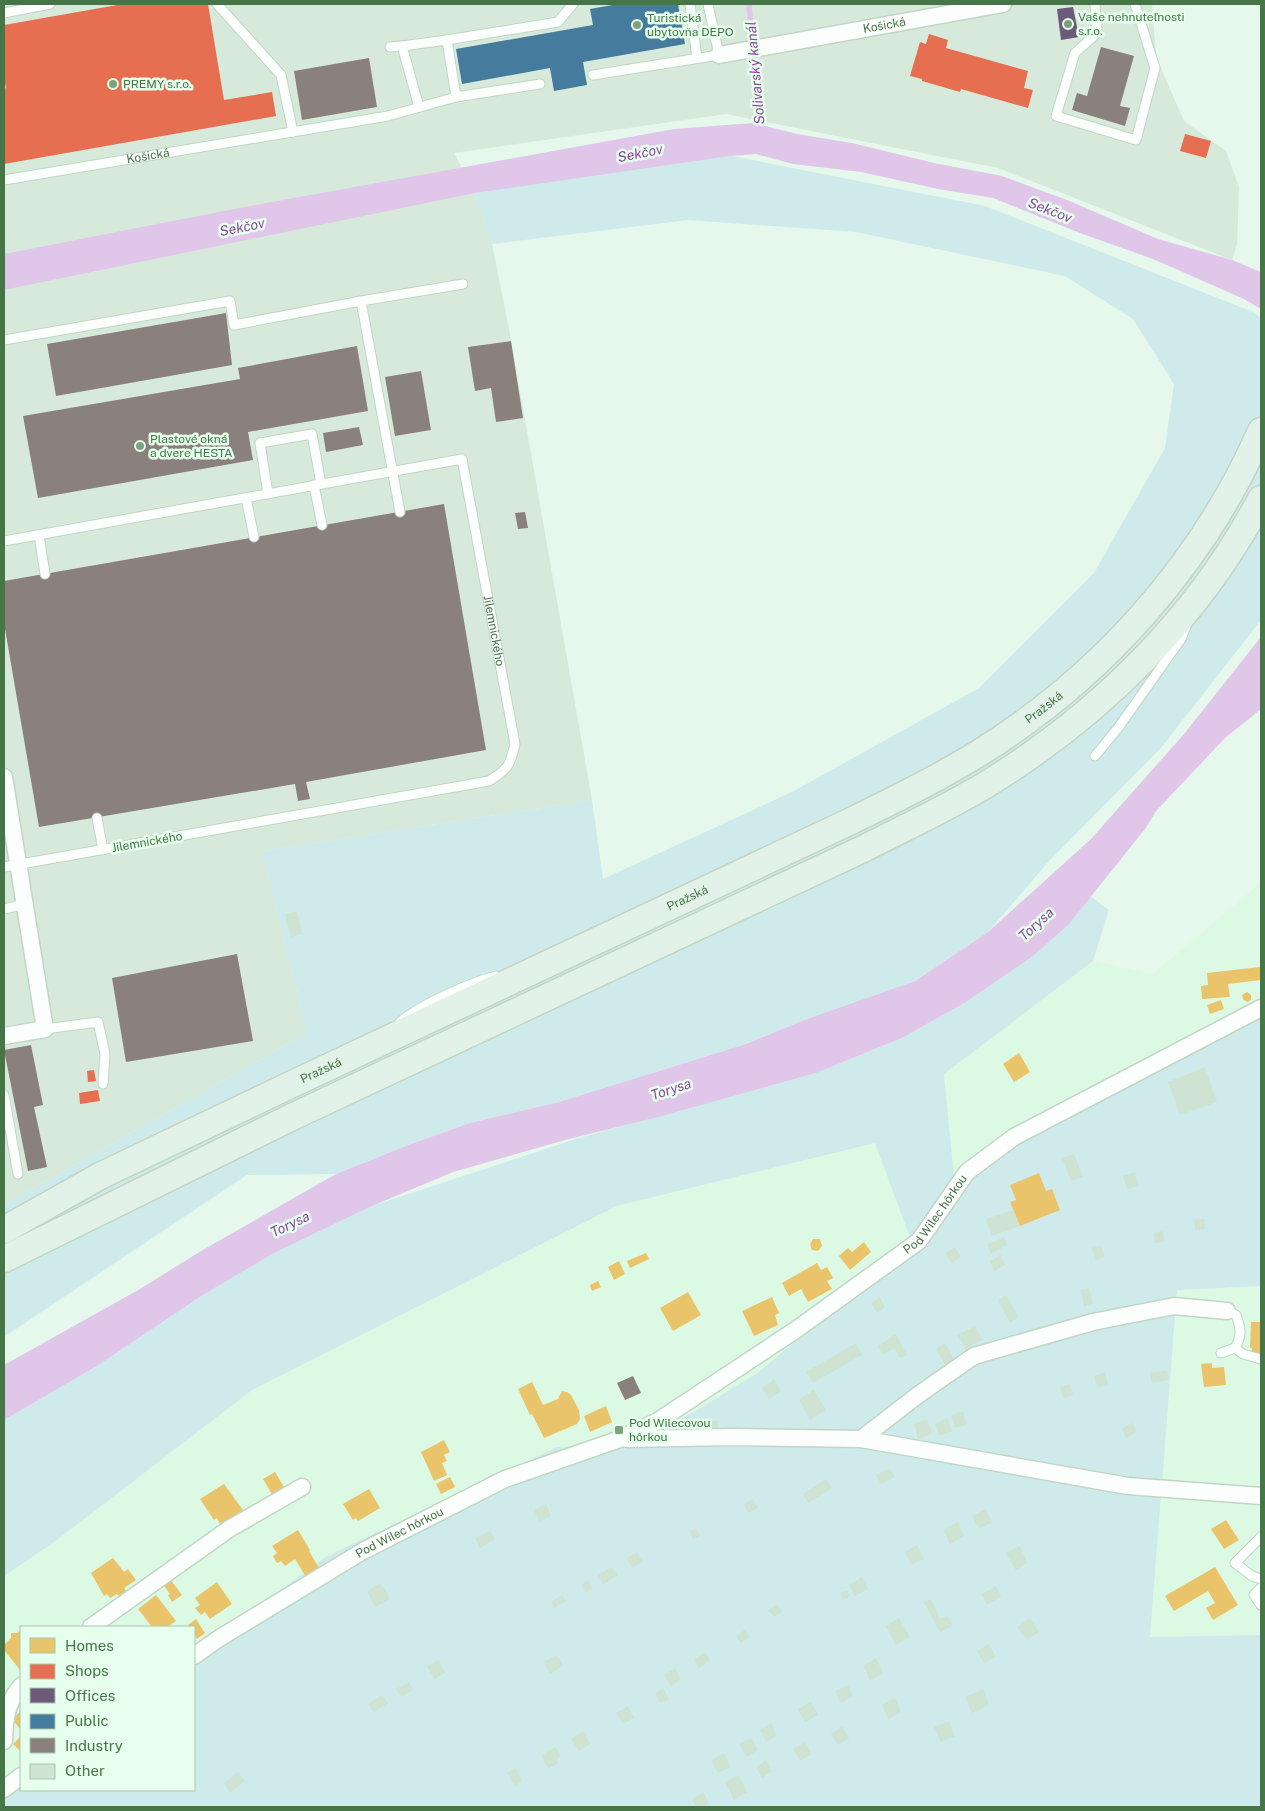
<svg xmlns="http://www.w3.org/2000/svg" width="1265" height="1811" font-family="'Public Sans',sans-serif">
	<rect width="100%" height="100%" fill="#e6f7eb"/>
	<path fill="#dcf9e3" d="M1261 883V1016L953 1178 944 1074 1093 961 1153 974Z
		M875 1143 912 1243 760 1371 694 1412 638 1441 194 1653V1627H21V1773L4 1784V1576L57 1540 252 1390 617 1206Z
		M1261 1286V1635L1150 1637 1177 1290Z"/>
	<path fill="#d7e9db" d="M4 4H1152L1156 57 1184 121 1226 151 1239 187 1237 244 1232 260 998 168 726 114 454 153 475 193 492 244 509 329 592 800 262 851 307 1033 4 1205Z"/>
	<path fill="#cfeaeb" d="M727 155 985 206 1253 312 1261 318V620L1160 749 1050 860 988 932 915 981 804 1020 746 1044 559 1102 470 1123 408 1145 336 1174 247 1175 4 1337V1205L307 1033 262 851 592 800 603 879 792 792 979 688 1094 573 1165 448 1174 384 1133 319 1065 276 856 232 688 220 492 244 475 193Z
		M1090 896 1109 910 1093 961 944 1074 954 1178 1261 1016V1286L1177 1290 1150 1637 1261 1635V1807H4V1784L21 1773V1790H194V1653L327 1556 557 1447 613 1446 637 1441 694 1412 760 1371 912 1243 875 1143 617 1206 252 1390 57 1540 4 1576V1420L97 1366 203 1295 274 1253 372 1206 579 1138 816 1073 902 1038 966 1002 1069 924Z"/>
	<path fill="#e0c7e9" d="M753 123 797 134 852 143 934 163 1002 176 1067 200 1158 239 1232 260 1261 272V309L1244 299 1153 259 1080 233 993 198 938 189 861 172 793 164 756 154 730 156 475 193 4 290V254L234 209 674 129Z
		M1261 637V709L1225 738 1157 810 1145 829 1069 924 1033 956 966 1002 902 1038 816 1073 658 1117 565 1140 453 1172 372 1206 274 1253 203 1295 97 1366 4 1420V1365L140 1289 201 1251 336 1174 408 1145 470 1123 559 1102 746 1044 804 1020 915 981 988 932 1091 839 1184 734Z"/>
	<path fill="#e9c46a" d="M1260 967 1261 980 1228 984 1230 997 1202 999 1201 986 1208 985 1207 973Z
		M1247 992 1251 995V1000L1247 1002 1243 999 1242 995Z
		M1221 1000 1224 1009 1210 1014 1207 1005Z
		M1019 1053 1030 1072 1014 1082 1003 1064Z
		M1039 1173 1046 1191 1052 1189 1060 1210 1020 1226 1010 1202 1016 1200 1010 1185Z
		M813 1239H820L822 1246 818 1251 812 1250 810 1244Z
		M864 1242 871 1252 850 1270 839 1256 848 1248 852 1252Z
		M646 1253 649 1259 630 1268 627 1261Z
		M619 1261 625 1274 614 1280 608 1267Z
		M817 1263 821 1270 827 1267 833 1278 827 1281 832 1289 808 1302 801 1289 789 1296 782 1283Z
		M598 1281 601 1287 592 1291 590 1285Z
		M688 1292 701 1315 673 1331 660 1308Z
		M772 1297 779 1313 775 1315 778 1325 754 1336 742 1311Z
		M1251 1322H1261V1353H1252V1348H1250Z
		M1212 1363V1368L1224 1367 1226 1385 1204 1387 1201 1364Z
		M532 1382 543 1405 558 1399 562 1391 567 1392 571 1395 579 1410 580 1419 577 1424 544 1438 532 1414 530 1415 518 1389Z
		M606 1406 612 1422 590 1432 584 1416Z
		M444 1440 450 1452 444 1455 447 1461 442 1463 447 1475 434 1481 421 1452Z
		M275 1472 284 1487 272 1494 263 1479Z
		M450 1477 455 1487 441 1494 436 1484Z
		M224 1484 243 1510 220 1524 217 1518 214 1520 200 1499Z
		M369 1489 380 1508 358 1521 356 1518 353 1520 343 1504Z
		M1226 1520 1239 1540 1224 1549 1211 1529Z
		M298 1530 310 1550 309 1551 319 1568 306 1577 295 1559 285 1566 281 1561 277 1563 273 1556 277 1553 272 1546Z
		M113 1558 124 1572 128 1569 136 1580 124 1588 127 1592 120 1597 117 1594 110 1598 107 1594 104 1596 91 1573Z
		M1215 1567 1238 1605 1213 1620 1206 1608 1215 1603 1208 1591 1174 1611 1165 1596Z
		M170 1579 182 1595 172 1602 168 1595 170 1594 163 1584Z
		M217 1582 232 1604 210 1619 205 1612 201 1615 195 1608 200 1605 195 1598Z
		M156 1595 176 1621 167 1627H152L138 1609Z
		M196 1619 205 1633 197 1639 194 1633V1627H190L188 1625Z
		M21 1630V1671L4 1650V1645L11 1638V1633H17Z
		M21 1711V1728L20 1729 12 1719Z
		M21 1736V1748L19 1750 13 1744Z"/>
	<path fill="#e76f51" d="M123 4H208L224 100 272 92 276 116 4 164V89L6 88 4 77V25Z
		M929 34 948 40 946 48 1028 71 1024 88 1033 90 1028 108 961 89 960 92 922 81V79L910 76 920 42 926 44Z
		M1185 134 1211 141 1206 158 1180 151Z
		M94 1070 96 1081 88 1082 87 1071Z
		M98 1090 100 1101 80 1104 79 1093Z"/>
	<path fill="#6d597a" d="M1073 7 1079 37 1061 40 1057 9Z"/>
	<path fill="#457b9d" d="M618 4H678L685 44 583 62 587 85 554 91 550 68 462 84 456 49 593 25 590 9Z"/>
	<path fill="#8a817c" d="M1101 47 1134 56 1120 106 1130 108 1125 126 1072 110 1077 93 1087 96Z
		M369 58 377 107 302 120 294 71Z
		M226 313 232 365 56 396 47 344Z
		M511 341 523 418 496 422 491 388 475 391 468 347Z
		M357 346 368 411 248 432 253 460 38 498 23 416 240 379 238 368Z
		M421 371 431 430 395 436 385 377Z
		M359 427 363 445 326 452 323 433Z
		M444 504 486 750 306 782 310 799 298 801 295 784 39 827 4 623V581Z
		M525 512 528 528 518 529 515 513Z
		M237 954 253 1041 126 1062 112 978Z
		M31 1045 43 1105 34 1107 47 1167 28 1171 4 1050Z
		M633 1376 641 1393 625 1400 617 1383Z"/>
	<g fill="none" stroke-linecap="round" stroke-linejoin="round">
		<path stroke="#e0c7e9" stroke-width="5.5" d="M749 4 760 131"/>
	</g>
	<path fill="#cee3d1" d="M297 911 302 934 291 937 285 914Z
		M1205 1067 1217 1102 1180 1115 1168 1082Z
		M1074 1154 1083 1177 1071 1181 1062 1158Z
		M1135 1172 1139 1186 1127 1189 1123 1176Z
		M1013 1210 1020 1226 992 1236 986 1219Z
		M1204 1219 1205 1229 1195 1230 1194 1220Z
		M1163 1231 1164 1242 1155 1243 1154 1233Z
		M1004 1237 1007 1245 991 1254 987 1245Z
		M1101 1245 1105 1257 1096 1260 1092 1248Z
		M955 1247 961 1257 952 1263 945 1254Z
		M1001 1255 1005 1265 994 1271 990 1261Z
		M1089 1287 1093 1303 1084 1307 1081 1290Z
		M1006 1295 1019 1317 1010 1323 998 1300Z
		M880 1297 885 1307 877 1313 871 1303Z
		M975 1326 982 1340 966 1349 957 1335Z
		M896 1334 907 1355 900 1358 894 1348 883 1355 878 1346Z
		M856 1343 862 1355 813 1383 806 1372Z
		M945 1343 954 1359 945 1365 936 1349Z
		M1167 1370 1169 1380 1152 1383 1150 1373Z
		M1105 1372 1108 1384 1097 1388 1094 1376Z
		M774 1379 781 1391 769 1399 762 1388Z
		M1070 1384 1073 1395 1063 1398 1060 1387Z
		M814 1390 826 1410 810 1420 799 1399Z
		M963 1411 967 1425 955 1428 951 1415Z
		M947 1418 952 1431 939 1436 935 1424Z
		M927 1419 932 1434 918 1439 914 1424Z
		M708 1421H718L719 1430 709 1431Z
		M1133 1423 1137 1432 1126 1438 1122 1428Z
		M890 1468 895 1477 881 1484 876 1475Z
		M826 1479 832 1488 808 1503 803 1494Z
		M753 1499 758 1508 748 1513 744 1504Z
		M546 1504 551 1516 539 1522 534 1510Z
		M985 1509 992 1522 979 1529 972 1516Z
		M958 1522 964 1536 950 1544 943 1530Z
		M696 1528 700 1536 693 1540 690 1531Z
		M490 1531 495 1539 480 1548 475 1538Z
		M917 1545 924 1559 911 1565 905 1552Z
		M1020 1546 1027 1563 1016 1570 1006 1553Z
		M637 1552 643 1562 632 1568 627 1558Z
		M612 1567 618 1575 603 1585 598 1575Z
		M862 1577 868 1589 855 1596 849 1585Z
		M588 1580 592 1588 586 1593 581 1585Z
		M381 1583 390 1599 375 1607 367 1591Z
		M996 1586 1001 1597 987 1605 982 1594Z
		M847 1590 850 1596 843 1600 840 1593Z
		M562 1595 566 1601 554 1608 551 1602Z
		M931 1599 940 1618 948 1616 953 1626 940 1632 924 1602Z
		M778 1604 782 1612 774 1617 768 1610Z
		M899 1618 910 1637 896 1645 886 1626Z
		M1030 1618 1039 1632 1027 1640 1017 1627Z
		M745 1630 750 1637 741 1643 736 1636Z
		M989 1644 996 1657 984 1663 977 1651Z
		M705 1652 710 1660 699 1668 694 1660Z
		M557 1655 563 1666 550 1674 544 1662Z
		M876 1658 883 1673 870 1680 863 1666Z
		M439 1660 445 1673 434 1679 427 1666Z
		M675 1668 681 1680 671 1686 664 1675Z
		M409 1682 413 1690 401 1697 396 1689Z
		M848 1685 853 1696 841 1703 835 1691Z
		M663 1688 669 1699 660 1703 655 1693Z
		M983 1689 989 1705 972 1713 965 1697Z
		M382 1695 388 1703 374 1712 368 1704Z
		M895 1698 901 1712 888 1719 882 1705Z
		M811 1702 818 1715 805 1722 798 1709Z
		M628 1706 634 1718 623 1724 616 1713Z
		M949 1721 955 1736 941 1742 934 1727Z
		M771 1723 777 1736 766 1742 760 1730Z
		M842 1726 849 1738 838 1745 831 1734Z
		M583 1731 590 1744 579 1751 571 1739Z
		M751 1738 758 1750 746 1757 739 1744Z
		M805 1742 812 1754 800 1761 793 1749Z
		M556 1747 561 1757 556 1760 558 1764 548 1768 541 1755Z
		M724 1753 731 1767 718 1773 711 1760Z
		M766 1760 772 1771 762 1778 756 1767Z
		M516 1768 522 1781 515 1786 507 1773Z
		M238 1772 245 1781 230 1793 224 1783Z
		M738 1775 747 1792 734 1800 725 1782Z
		M703 1792 709 1803 701 1807H696L692 1799Z"/>
	<g fill="none" stroke-linecap="round" stroke-linejoin="round">
		<g stroke="#c1d6c4" stroke-width="11">
			<g id="service">
				<path d="M217 4 281 75 293 132"/>
				<path d="M690 4 697 58"/>
				<path d="M1095 4 1097 33 1075 53 1056 116 1136 140 1155 68 1135 4"/>
				<path d="M4 13 50 4"/>
				<path d="M390 47 402 46"/>
				<path d="M593 75 719 55 708 4"/>
				<path d="M540 84 456 97 447 40 558 22 573 4"/>
				<path d="M419 107 402 46 447 40"/>
				<path id="s1" d="M4 180 388 116 456 97"/>
				<path d="M361 301 463 284"/>
				<path d="M4 340 230 301 234 325 361 301 400 512"/>
				<path d="M314 485 322 525"/>
				<path d="M268 494 260 443 312 434 321 484"/>
				<path d="M246 498 254 537"/>
				<path d="M39 535 45 574"/>
				<path id="s2" d="M4 541 462 459 515 744C510 766 508 769 489 781L4 867"/>
				<path d="M1095 756 1118 728 1181 639 1186 626"/>
				<path d="M97 818 103 850"/>
				<path d="M4 909 25 904"/>
				<path d="M400 1022C420 1005 471 982 496 976"/>
				<path d="M45 1029 98 1022 105 1054 103 1084"/>
				<path d="M4 1095 18 1174"/>
				<path d="M1235 1348 1243 1354 1261 1359"/>
				<path d="M1221 1353 1235 1348C1242 1336 1241 1328 1236 1315L1227 1311"/>
				<path d="M1261 1537 1235 1563 1252 1576 1261 1579"/>
				<path d="M1261 1588 1254 1595 1261 1605"/>
			</g>
		</g>
		<g stroke="#c1d6c4" stroke-width="19">
			<g id="minor">
				<path id="s3" d="M719 55 1003 4"/>
				<path d="M4 777 45 1029 4 1036"/>
				<path d="M627 1439 731 1437 861 1439 1128 1486 1261 1496"/>
				<path d="M861 1439 918 1395 974 1356 1093 1322 1174 1306 1227 1311"/>
				<path d="M91 1627 229 1529 302 1487"/>
				<path id="s4" d="M194 1656 218 1639 363 1551 505 1479 620 1439 658 1421 797 1329 919 1241 967 1172 1014 1137 1261 1008"/>
				<path d="M4 1741C5 1718 6 1704 21 1686"/>
				<path d="M4 1789 21 1776"/>
			</g>
		</g>
		<g stroke="#c3d5c5" stroke-width="29">
			<g id="primary">
				<path id="s5" d="M4 1230 100 1176 286 1087 849 822C892 801 935 780 976 755 1101 678 1202 565 1261 431"/>
				<path d="M4 1259 294 1116 865 848C908 826 952 806 992 781 1104 711 1199 616 1261 499"/>
			</g>
		</g>
		<use href="#service" stroke="#fbfefc" stroke-width="9"/>
		<use href="#minor" stroke="#fbfefc" stroke-width="16"/>
		<use href="#primary" stroke="#e3f2e8" stroke-width="26"/>
	</g>
	<g fill="#7ea280" stroke="#e7ffed" stroke-width="2">
		<circle cx="1068" cy="24" r="5"/>
		<circle cx="637" cy="25" r="5"/>
		<circle cx="113" cy="84" r="5"/>
		<circle cx="140" cy="446" r="5"/>
		<rect x="614" y="1425" width="10" height="10" rx="2.5"/>
	</g>
	<g text-anchor="middle" stroke-width="5" stroke-linejoin="round" paint-order="stroke">
		<g font-size="12" fill="#467547" stroke="#e7ffed" text-anchor="start">
			<text x="1078" y="21">Vaše nehnuteľnosti<tspan x="1078" dy="14">s.r.o.</tspan></text>
			<text x="647" y="22">Turistická<tspan x="647" dy="14">ubytovňa DEPO</tspan></text>
			<text x="123" y="88">PREMY s.r.o.</text>
			<text x="150" y="443">Plastové okná<tspan x="150" dy="14">a dvere HESTA</tspan></text>
			<text x="629" y="1427">Pod Wilecovou<tspan x="629" dy="14">hôrkou</tspan></text>
		</g>
		<g font-size="12" fill="#467547" stroke="#e7ffed">
			<text dy="4" stroke="none"><textPath href="#s3" startOffset="168">Košická</textPath></text>
			<text dy="4" stroke="none"><textPath href="#s1" startOffset="146">Košická</textPath></text>
			<text dy="4" stroke="none"><textPath href="#s2" startOffset="640">Jilemnického</textPath></text>
			<text dy="4" stroke="none"><textPath href="#s5" startOffset="1165">Pražská</textPath></text>
			<text transform="translate(147 842) rotate(-10)" y="4">Jilemnického</text>
			<text dy="4" stroke="none"><textPath href="#s5" startOffset="760">Pražská</textPath></text>
			<text dy="4" stroke="none"><textPath href="#s5" startOffset="355">Pražská</textPath></text>
			<text dy="4" stroke="none"><textPath href="#s4" startOffset="870">Pod Wilec hôrkou</textPath></text>
			<text dy="4" stroke="none"><textPath href="#s4" startOffset="240">Pod Wilec hôrkou</textPath></text>
		</g>
		<g font-size="14" font-style="italic" fill="#9146a0" stroke="#e7ffed">
			<text transform="translate(755 73) rotate(-95)" y="5">Solivarský kanál</text>
			<text transform="translate(640 153) rotate(-11)" y="5">Sekčov</text>
			<text transform="translate(1050 210) rotate(21)" y="5">Sekčov</text>
			<text transform="translate(242 227) rotate(-11)" y="5">Sekčov</text>
			<text transform="translate(1036 924) rotate(-42)" y="5">Torysa</text>
			<text transform="translate(671 1089) rotate(-18)" y="5">Torysa</text>
			<text transform="translate(290 1224) rotate(-26)" y="5">Torysa</text>
		</g>
	</g>
	<rect width="1265" height="1811" fill="none" stroke="#467547" stroke-width="10"/>
	<rect x="20" y="1626" width="175" height="165" fill="#e7ffed" stroke="#a7c8ab"/>
	<rect x="30" y="1638" width="25" height="15" fill="#e9c46a" stroke="#a7c8ab"/>
	<text x="65" y="1651" font-size="15" fill="#467547">Homes</text>
	<rect x="30" y="1664" width="25" height="15" fill="#e76f51" stroke="#a7c8ab"/>
	<text x="65" y="1676" font-size="15" fill="#467547">Shops</text>
	<rect x="30" y="1688" width="25" height="15" fill="#6d597a" stroke="#a7c8ab"/>
	<text x="65" y="1701" font-size="15" fill="#467547">Offices</text>
	<rect x="30" y="1714" width="25" height="15" fill="#457b9d" stroke="#a7c8ab"/>
	<text x="65" y="1726" font-size="15" fill="#467547">Public</text>
	<rect x="30" y="1738" width="25" height="15" fill="#8a817c" stroke="#a7c8ab"/>
	<text x="65" y="1751" font-size="15" fill="#467547">Industry</text>
	<rect x="30" y="1764" width="25" height="15" fill="#cee3d1" stroke="#a7c8ab"/>
	<text x="65" y="1776" font-size="15" fill="#467547">Other</text>
</svg>
